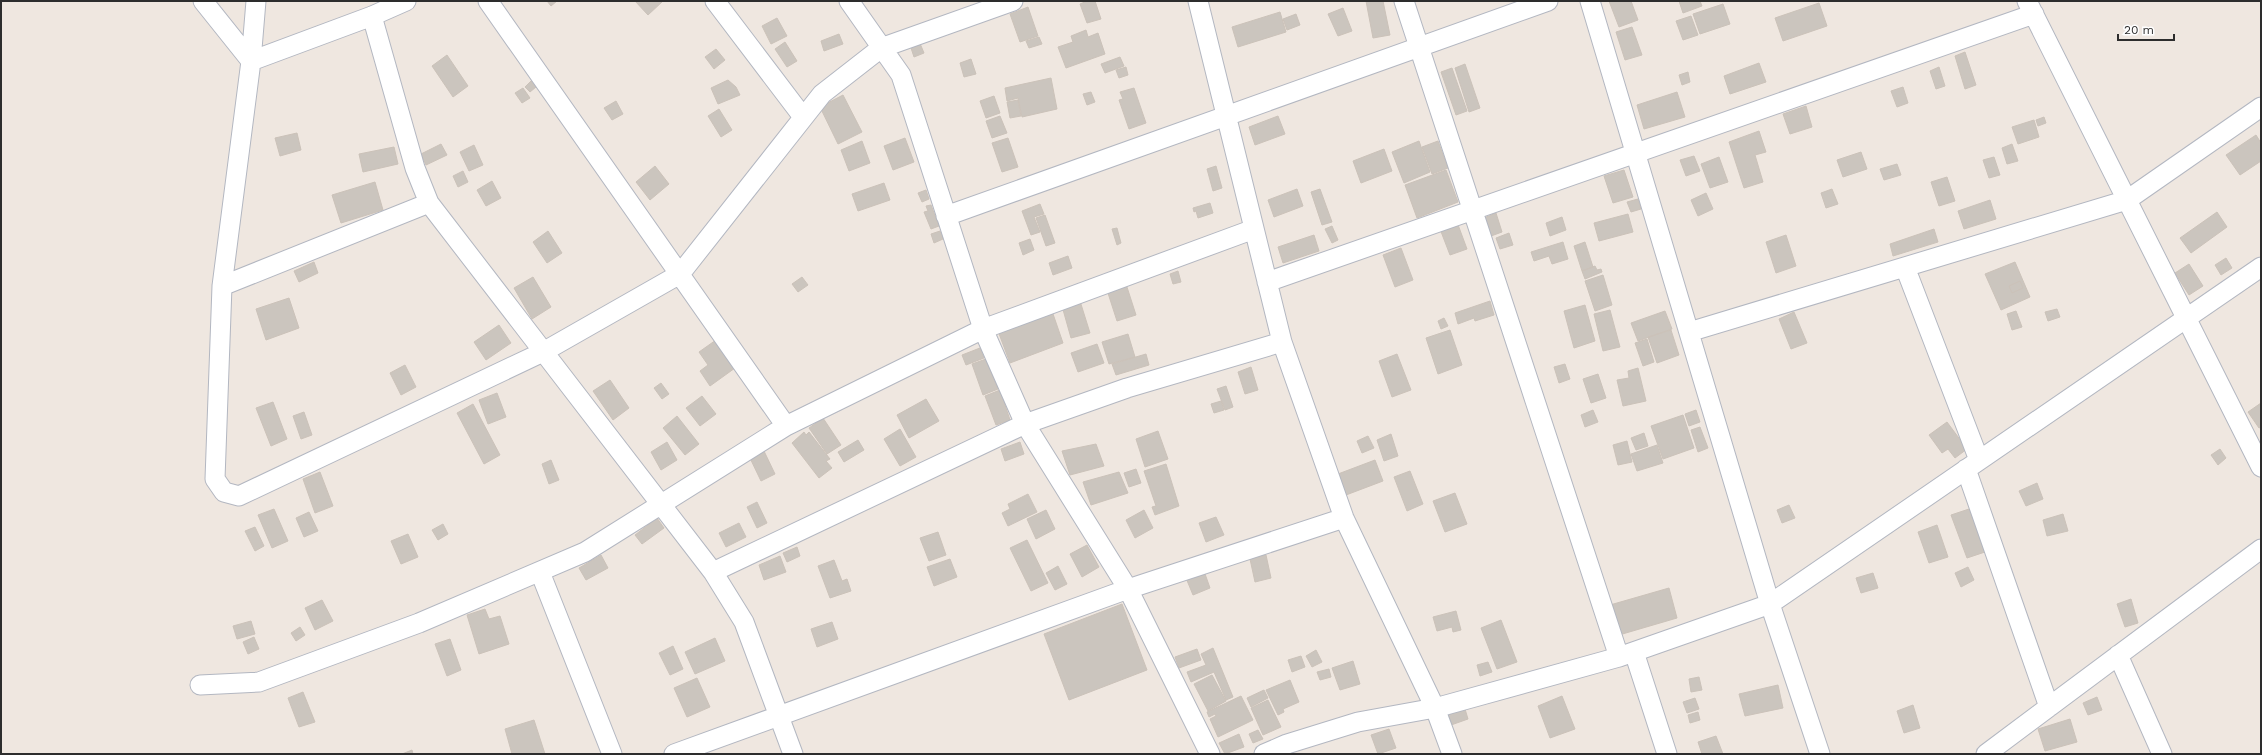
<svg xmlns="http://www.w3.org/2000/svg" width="2262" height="755" font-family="'Work Sans',sans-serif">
	<rect width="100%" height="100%" fill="#efe7e0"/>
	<path fill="#cbc5be" stroke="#cbc2b9" d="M547 1H557L551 6Z
		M635 1H663L648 15Z
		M1087 1H1095L1101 19 1087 23 1080 4Z
		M1366 1H1383L1390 35 1373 38Z
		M1609 1H1631L1638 20 1619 27Z
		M1679 1H1700L1702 6 1683 13Z
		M1819 3 1827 26 1783 41 1775 18Z
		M1723 4 1730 24 1700 34 1693 14Z
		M1028 7 1038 36 1020 42 1010 14Z
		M1343 8 1352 31 1338 36 1328 14Z
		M1280 12 1286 32 1238 47 1232 27Z
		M1296 14 1300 25 1287 30 1283 19Z
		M1691 16 1698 35 1683 40 1676 21Z
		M777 18 787 36 771 44 762 26Z
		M1632 27 1642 55 1625 60 1616 32Z
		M1086 30 1088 37 1098 33 1105 54 1066 68 1058 47 1073 42 1071 36Z
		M839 34 843 44 824 51 821 41Z
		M1039 37 1042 44 1029 48 1026 41Z
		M919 41 924 53 914 57 910 45Z
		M785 42 797 61 787 67 775 49Z
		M716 49 725 60 714 69 705 57Z
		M1965 52 1976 85 1965 89 1955 56Z
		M447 55 468 86 453 97 432 66Z
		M1120 57 1124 66 1105 73 1101 64Z
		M971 59 976 74 964 77 960 63Z
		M1759 63 1766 82 1730 94 1724 76Z
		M1465 64 1480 108 1469 112 1455 68Z
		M1126 67 1128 75 1119 78 1116 70Z
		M1939 67 1945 86 1936 89 1930 71Z
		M1452 68 1467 111 1456 115 1441 72Z
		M1688 72 1690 82 1682 85 1679 75Z
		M1051 78 1057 109 1022 117 1018 98 1007 101 1005 88Z
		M728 80 736 87 740 95 718 104 711 88Z
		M531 81 536 87 530 92 525 87Z
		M1903 87 1908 103 1897 107 1891 91Z
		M523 88 530 98 522 103 515 93Z
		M1134 88 1146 123 1129 129 1119 100 1123 99 1120 92Z
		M1091 92 1095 102 1087 105 1083 94Z
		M1677 92 1685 117 1644 129 1637 105Z
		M843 95 862 132 838 144 820 107Z
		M994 96 1000 113 986 118 980 101Z
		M1018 100 1021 116 1010 118 1007 102Z
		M616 101 623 114 612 120 604 108Z
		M1806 106 1812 127 1790 134 1783 114Z
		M719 109 732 130 721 137 708 116Z
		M1000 116 1007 133 992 138 986 121Z
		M1278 116 1285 134 1255 145 1249 127Z
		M2044 117 2046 123 2038 126 2036 120Z
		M2034 120 2039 137 2018 144 2012 127Z
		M1759 131 1766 152 1755 155 1763 182 1744 188 1729 142Z
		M297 133 301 150 280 156 275 138Z
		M2256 135 2261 143V161L2240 175 2226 155Z
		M905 138 914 162 893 170 884 146Z
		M1008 138 1018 167 1002 172 992 143Z
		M862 141 870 163 849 171 841 150Z
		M1419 141 1430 172 1404 183 1392 152Z
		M1438 141 1448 168 1432 174 1422 147Z
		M441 144 447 155 426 165 421 154Z
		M2012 144 2018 161 2007 164 2002 148Z
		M474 145 483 165 469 171 460 152Z
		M394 147 398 164 363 172 359 154Z
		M1384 149 1392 171 1361 183 1353 161Z
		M1861 152 1867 169 1843 177 1837 160Z
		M1694 156 1700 171 1686 176 1680 160Z
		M1719 157 1728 182 1710 188 1701 164Z
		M1994 157 2000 175 1989 178 1983 160Z
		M1897 164 1901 175 1884 180 1880 169Z
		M655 166 669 184 650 200 636 182Z
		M1216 166 1222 188 1213 191 1207 169Z
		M1446 170 1458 202 1417 218 1405 185Z
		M1624 170 1633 197 1613 203 1604 176Z
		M463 171 468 182 458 187 453 176Z
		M1947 177 1955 201 1939 206 1931 182Z
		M492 181 501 198 486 206 477 190Z
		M375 182 383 210 341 223 332 195Z
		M884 183 890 200 858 211 852 194Z
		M1297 189 1303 206 1274 217 1268 200Z
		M1320 189 1332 222 1322 225 1311 192Z
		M1832 189 1838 204 1826 208 1821 193Z
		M926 190 929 199 922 202 918 193Z
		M1706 193 1713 209 1698 216 1691 200Z
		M1638 199 1641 209 1631 212 1627 202Z
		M1990 200 1996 219 1964 229 1958 211Z
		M1210 203 1213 213 1198 218 1196 211 1194 212 1193 208Z
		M1040 204 1044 214 1034 217 1040 232 1031 235 1022 211Z
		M931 205 939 226 931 229 924 212 928 211 926 206Z
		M2217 212 2227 227 2191 253 2180 238Z
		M1496 213 1502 232 1491 236 1484 218Z
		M1628 214 1633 232 1599 241 1594 223Z
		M1045 215 1055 243 1046 246 1036 218Z
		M1562 217 1566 230 1550 236 1546 223Z
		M1457 222 1467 249 1450 255 1440 229Z
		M1332 226 1338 240 1332 243 1325 229Z
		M1117 228 1121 243 1117 245 1112 229Z
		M1934 229 1938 242 1893 256 1890 244Z
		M548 231 562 253 547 263 533 242Z
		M940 231 943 239 934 243 931 234Z
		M1509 233 1513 245 1500 249 1496 238Z
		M1314 235 1319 251 1283 263 1278 247Z
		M1786 235 1796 266 1776 273 1766 242Z
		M1030 239 1034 250 1023 255 1019 243Z
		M1563 242 1568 259 1552 264 1549 256 1534 261 1531 252Z
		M1585 242 1593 267 1582 271 1574 246Z
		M1401 248 1413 280 1395 287 1383 255Z
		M1068 256 1072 268 1053 275 1049 263Z
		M2226 258 2232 268 2221 275 2215 265Z
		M314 262 318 273 299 282 294 271Z
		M2015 262 2030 297 2001 310 1985 274Z
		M2189 264 2203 286 2189 295 2175 273Z
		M1595 266 1597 270 1601 269 1602 272 1585 279 1582 271Z
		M1178 271 1181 282 1173 284 1170 274Z
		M1603 275 1612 305 1595 311 1585 281Z
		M533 277 551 307 532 319 514 288Z
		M802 277 808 285 798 292 792 284Z
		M2020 281 2023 288 2012 293 2009 286Z
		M1126 284 1136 315 1117 321 1107 290Z
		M289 298 299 328 266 340 256 309Z
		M1080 301 1090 333 1071 338 1062 306Z
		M1490 301 1494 315 1475 321 1474 318 1458 324 1455 313Z
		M1585 305 1595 341 1574 348 1564 311Z
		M2057 309 2060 317 2048 321 2045 312Z
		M1610 310 1620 347 1603 351 1594 314Z
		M1052 311 1063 343 1010 363 998 331Z
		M1665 311 1672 329 1638 341 1631 323Z
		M2016 311 2022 327 2012 330 2007 314Z
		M1794 312 1807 343 1791 349 1779 319Z
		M1444 318 1448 326 1441 329 1438 321Z
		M499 325 511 343 486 360 474 342Z
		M1450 330 1462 365 1438 374 1426 338Z
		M1671 330 1679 355 1657 363 1648 337Z
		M1128 334 1135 357 1109 364 1102 342Z
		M1647 339 1654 362 1643 366 1635 343Z
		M716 340 735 368 710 386 700 371 708 365 699 352Z
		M1097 344 1104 363 1078 372 1071 353Z
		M980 348 984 358 966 365 962 355Z
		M1146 354 1149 365 1116 375 1112 364Z
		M1397 354 1411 390 1392 397 1379 361Z
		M986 359 998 389 983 395 972 364Z
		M1565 364 1570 379 1559 383 1554 367Z
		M405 365 416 387 401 395 390 373Z
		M1251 367 1258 390 1245 394 1238 372Z
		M1638 368 1646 401 1623 406 1617 380 1629 378 1628 371Z
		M1598 374 1606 398 1591 403 1583 379Z
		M610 380 629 408 613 420 593 391Z
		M661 383 669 394 662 399 654 388Z
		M1226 386 1233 407 1225 410 1217 389Z
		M1000 390 1010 420 996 425 985 396Z
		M497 393 506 417 488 424 479 400Z
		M702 396 716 414 700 426 686 408Z
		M926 399 939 421 909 438 897 415Z
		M1221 401 1224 410 1214 413 1211 404Z
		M273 402 287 439 271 446 256 408Z
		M2261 403V427L2259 428 2248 412Z
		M473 404 500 455 484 464 457 413Z
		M1593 410 1598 422 1585 427 1581 415Z
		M1696 410 1700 422 1689 426 1685 414Z
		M304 412 312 435 301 439 293 416Z
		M1683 415 1694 448 1663 459 1651 426Z
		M677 416 699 444 685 455 663 428Z
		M823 418 841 445 827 454 809 428Z
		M1947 422 1967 449 1955 458 1948 449 1942 453 1929 435Z
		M1700 427 1708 448 1698 452 1691 430Z
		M900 429 916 457 900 466 884 439Z
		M1158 431 1168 459 1145 467 1136 439Z
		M804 432 806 435 809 432 830 459 826 461 832 468 819 478 792 443Z
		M1644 433 1648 446 1636 450 1631 438Z
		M1391 434 1398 456 1384 461 1377 440Z
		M1368 436 1374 448 1362 453 1357 441Z
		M858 440 864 450 844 462 838 452Z
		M1627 441 1632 462 1618 465 1613 445Z
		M667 442 677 460 661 470 651 452Z
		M1020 442 1024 454 1005 461 1001 449Z
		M1096 444 1104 466 1070 475 1062 451Z
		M1657 445 1663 463 1637 471 1631 454Z
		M763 449 775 474 761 481 749 456Z
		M2220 449 2226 458 2218 465 2211 455Z
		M551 460 559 480 549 484 542 464Z
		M1375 460 1383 481 1346 495 1338 474Z
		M1166 464 1179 506 1155 515 1152 507 1156 506 1144 471Z
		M1136 469 1141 483 1129 487 1124 473Z
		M1410 471 1423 504 1407 511 1394 477Z
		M320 472 333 506 315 513 303 479Z
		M1119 472 1128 493 1091 505 1083 482Z
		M2037 483 2043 499 2026 506 2019 491Z
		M1455 493 1467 524 1445 532 1433 501Z
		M1028 494 1037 512 1008 526 1002 513 1010 509 1008 504Z
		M757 502 767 523 757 528 747 507Z
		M1789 505 1795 518 1782 523 1777 510Z
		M274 509 288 541 272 548 258 515Z
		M1969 509 1985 552 1967 558 1951 515Z
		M1046 510 1055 529 1036 539 1027 519Z
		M1144 510 1153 528 1135 538 1126 520Z
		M309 512 318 531 304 537 296 518Z
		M2063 514 2068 531 2047 536 2043 520Z
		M1216 517 1224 535 1206 542 1199 523Z
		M657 518 664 528 642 544 635 535Z
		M739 523 746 537 726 547 719 533Z
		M443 524 448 534 438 540 432 530Z
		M1937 525 1948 557 1929 563 1918 532Z
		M255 527 264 546 255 551 245 531Z
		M938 532 946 555 929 561 920 538Z
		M408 534 418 557 401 564 391 541Z
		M1027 540 1048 583 1031 591 1010 548Z
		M1087 545 1099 567 1082 577 1070 554Z
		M797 547 800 556 787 562 783 553Z
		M601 555 608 568 586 580 579 568Z
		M1266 555 1271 578 1255 582 1250 559Z
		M780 556 786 572 764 580 759 565Z
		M950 559 957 577 934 586 927 567Z
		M834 560 842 581 847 579 851 591 830 598 818 566Z
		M1058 566 1067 584 1055 590 1046 573Z
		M1968 567 1974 580 1961 587 1955 573Z
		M1204 571 1210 588 1193 595 1186 578Z
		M1873 573 1878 588 1861 593 1856 578Z
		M1669 588 1677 618 1619 635 1610 605Z
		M2131 599 2138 623 2125 627 2117 604Z
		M322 600 333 621 315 630 305 608Z
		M1122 604 1147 670 1069 700 1044 634Z
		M485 609 489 619 500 616 509 644 479 654 467 615Z
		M1456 611 1461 630 1453 632 1452 627 1437 631 1433 617Z
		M1501 620 1517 662 1497 669 1481 628Z
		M251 621 255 634 237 639 233 626Z
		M832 622 838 639 817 647 811 629Z
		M300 627 305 635 296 641 291 633Z
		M254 637 259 649 248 654 243 642Z
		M715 638 725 661 695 674 685 652Z
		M450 639 461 670 447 676 435 644Z
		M673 646 683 669 670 675 659 653Z
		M1213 648 1233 697 1226 700 1214 672 1191 682 1187 672 1206 665 1201 654Z
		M1197 649 1201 660 1179 668 1175 657Z
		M1316 650 1322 662 1312 667 1306 656Z
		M1301 656 1305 667 1292 672 1288 660Z
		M1353 661 1360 684 1340 690 1332 668Z
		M1488 662 1492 672 1480 676 1477 665Z
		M1329 669 1331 677 1320 680 1317 672Z
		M1212 675 1226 701 1208 711 1194 684Z
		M1699 677 1702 690 1691 692 1689 679Z
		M697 678 710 707 687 717 674 688Z
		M1290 680 1299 702 1283 709 1284 712 1278 715 1266 690Z
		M1778 685 1783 708 1745 716 1739 694Z
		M1264 690 1268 698 1251 707 1247 698Z
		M303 692 315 722 299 727 288 698Z
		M1241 696 1253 720 1218 737 1210 719 1216 716 1215 714 1209 717 1207 712Z
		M1562 696 1575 729 1550 738 1538 706Z
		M2097 697 2102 710 2088 715 2083 703Z
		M1695 698 1699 709 1687 713 1683 702Z
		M1268 700 1281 727 1263 735 1251 708Z
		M1913 705 1920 728 1904 733 1897 711Z
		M1465 709 1468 719 1451 725 1447 715Z
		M1698 712 1700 720 1690 723 1688 715Z
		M2070 719 2077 742 2045 751 2038 729Z
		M534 720 545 754H512L505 729Z
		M1389 729 1396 748 1378 754 1371 735Z
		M1258 730 1263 739 1253 743 1249 734Z
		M1239 734 1244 747 1225 754 1219 743Z
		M1716 736 1723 754H1702L1698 742Z
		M412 750 413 754H402Z"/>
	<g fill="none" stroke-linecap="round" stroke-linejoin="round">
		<g stroke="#b3b7c1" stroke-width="21">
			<path id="minor" d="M203 1 251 61 372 16 406 1
				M256 1 251 61 222 286 215 479 224 492 239 496 543 352 680 274 822 94 881 48 1013 1
				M488 1 786 426
				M715 1 803 117
				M849 1 901 75 983 329 1025 424 1128 589 1210 754
				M1198 1 1282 342 1344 518 1435 708 1452 754
				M1404 1 1619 657
				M1590 1 1770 604 1820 754
				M2027 1 2261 467
				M372 16 415 168 429 203 713 572 744 622 793 754
				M946 216 1548 1
				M1905 267 1979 460
				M1267 282 2034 14
				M222 286 429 203
				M1689 332 2127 200 2261 107
				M1966 469 2049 707
				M540 572 612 754
				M713 572 1025 424 1127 388 1282 342
				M1634 652 1667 754
				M2118 655 2162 754
				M200 685 259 682 419 623 585 552 786 426 983 329 1254 229
				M674 754 1128 589 1344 518
				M1264 754 1287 744 1358 722 1435 708 1619 657 1770 604 2261 267
				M1986 754 2261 549"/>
		</g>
		<use href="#minor" stroke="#fff" stroke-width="19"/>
	</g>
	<rect width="2262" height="755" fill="none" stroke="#2d2d2d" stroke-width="4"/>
	<path d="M2118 34v6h56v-6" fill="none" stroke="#2d2d2d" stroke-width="2"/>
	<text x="2124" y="34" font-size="12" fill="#2d2d2d" stroke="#ffffff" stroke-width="3" paint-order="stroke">20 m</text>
</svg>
